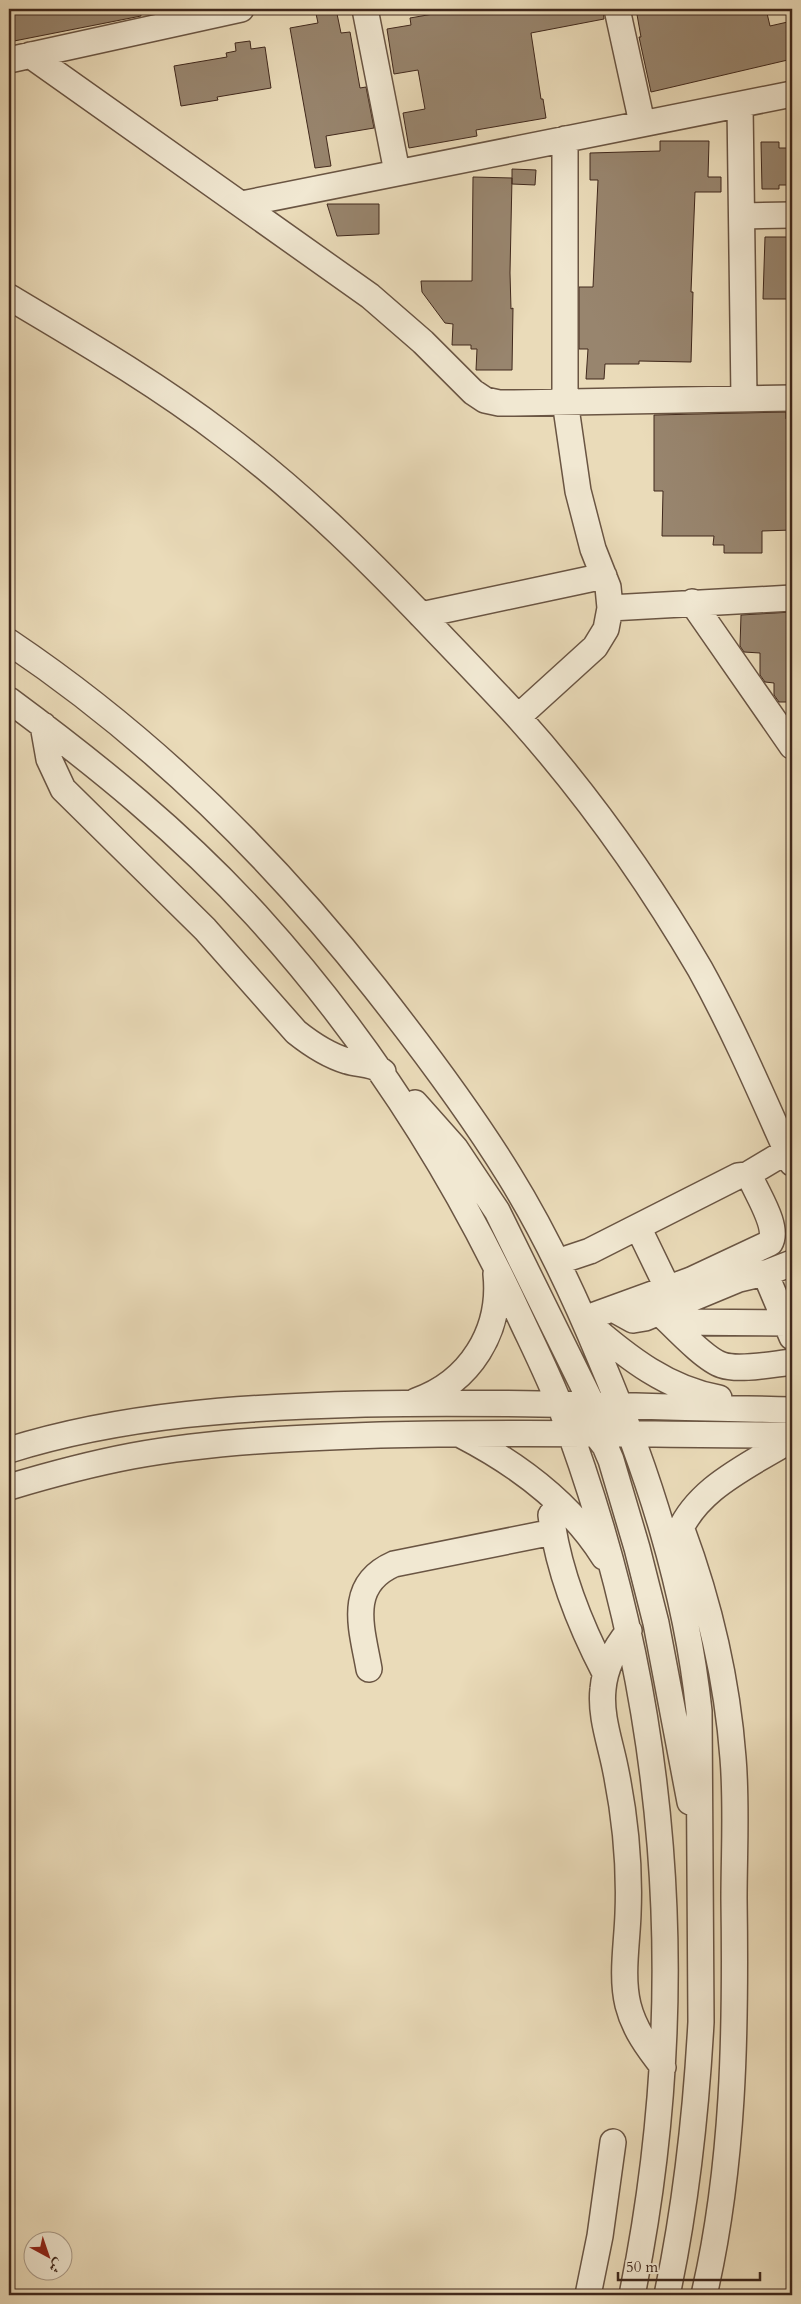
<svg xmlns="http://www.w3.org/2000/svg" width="801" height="2304" font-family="Cardo,Amiri,serif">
	<rect width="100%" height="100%" fill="#eadbb9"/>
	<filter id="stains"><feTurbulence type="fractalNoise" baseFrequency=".004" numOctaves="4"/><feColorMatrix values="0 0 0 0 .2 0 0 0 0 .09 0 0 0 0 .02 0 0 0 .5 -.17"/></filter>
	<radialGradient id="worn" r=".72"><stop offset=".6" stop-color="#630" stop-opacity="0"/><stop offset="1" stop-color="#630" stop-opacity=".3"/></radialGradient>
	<path fill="#98856e" stroke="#40281c" d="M9 9H140L141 16 9 42Z
		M315 9H336L341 33 350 32 360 88 366 87 374 128 326 136 331 166 315 168 290 28 318 23Z
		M462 9H603L604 19 531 33 541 99H543L546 118 476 130 477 136 409 148 403 113 425 109 418 70 394 74 387 29 411 25 410 18Z
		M636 9H766L770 26 792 21V59L651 92 639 37H641Z
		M250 41 251 49 265 47 271 88 217 97 218 100 181 106 174 66 227 57 226 53 236 51 235 43Z
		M660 141H709L708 177H721V192H695L691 292H693L691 362 639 361V364H605L604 379H586L588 349H579V287H593L598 180H590V153L660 151Z
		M761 142H779V148H792V185H779V189H762Z
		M512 169 536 170 535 185 512 184Z
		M473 177 512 178 510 273 511 309 513 308 512 370H476L477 349H471V345H452L453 324 445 323 422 292 421 281H472Z
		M327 204H379V234L337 236Z
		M765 237H792V299H763Z
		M786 412V419H792V530L762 531V553H724V545H713L714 536H662L663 491H654V415Z
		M792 612V702H779L774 695V683L765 682 760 675V653L744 652 740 646 741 615Z"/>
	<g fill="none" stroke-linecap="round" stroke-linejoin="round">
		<g stroke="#6a5543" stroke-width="28">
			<path id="minor" d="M365 9 397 172
				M617 9 642 123
				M30 55 370 296 423 342 473 392 485 400 499 403H514L792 398
				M9 60 241 9
				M740 105 744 398
				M242 204 792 94
				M742 216 792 215
				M9 297C83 341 157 384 225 436 305 496 375 566 444 639 469 665 494 691 518 717 587 794 648 880 700 969 735 1032 763 1098 792 1163
				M692 602 792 746
				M610 608 792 598
				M421 615 604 576
				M9 642C149 736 271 856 375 988 423 1049 469 1110 509 1175 545 1233 574 1295 600 1358 648 1471 686 1588 699 1711L701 2022C696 2114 686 2205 667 2295
				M9 700C97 765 182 834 256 915 364 1034 453 1171 520 1317 534 1347 549 1377 561 1408 670 1695 693 1995 632 2295
				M518 717 595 647 606 629 610 608 608 587 593 549 578 491 565 401V139
				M43 725 49 759 63 789 205 929 296 1032C311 1044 327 1055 347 1061 359 1065 373 1063 383 1072
				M415 1103 455 1148 497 1211 592 1404 606 1419 632 1435
				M747 1175 787 1151
				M638 1227 668 1289
				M557 1262 590 1251 738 1176 747 1175 752 1181C759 1197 779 1228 770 1243L691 1280 584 1319
				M765 1273 792 1337
				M613 1309 633 1320 645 1318 739 1279 769 1272 792 1263
				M659 1312C673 1325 705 1360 722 1365 739 1371 773 1364 792 1362
				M670 1322 786 1323
				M589 1324C628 1358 668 1389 719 1398
				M416 1401C470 1382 502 1331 496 1274
				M588 1424 605 1446 611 1460 637 1548 656 1623 690 1802
				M461 1435C517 1464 570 1503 604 1557
				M9 1450C124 1414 245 1407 365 1404 507 1401 650 1407 792 1410
				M9 1487C49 1475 90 1464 132 1456 214 1441 297 1438 380 1435 518 1431 655 1435 792 1435
				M551 1515C558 1571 579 1623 605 1673
				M681 1527C709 1602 727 1678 733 1758 737 1805 734 1852 734 1899 736 2032 734 2165 704 2295
				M676 1541C691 1490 750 1465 792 1439
				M629 1631C615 1648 605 1666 603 1689 600 1715 610 1742 615 1767 625 1815 630 1865 628 1914 627 1944 621 1976 628 2005 634 2029 648 2048 663 2067
				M369 1669C362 1629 346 1585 394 1564L553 1532
				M588 2295 600 2236 613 2142"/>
		</g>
		<use href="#minor" stroke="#f1e8d2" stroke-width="25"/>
	</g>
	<rect width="801" height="2304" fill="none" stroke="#eadbb9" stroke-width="30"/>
	<rect x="10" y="10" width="781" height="2284" fill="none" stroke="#40281c" stroke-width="2.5"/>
	<rect x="15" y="15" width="771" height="2274" fill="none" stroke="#40281c"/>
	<g transform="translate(48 2256) rotate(140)"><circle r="24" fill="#f1e8d2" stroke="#aa9b89"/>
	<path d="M0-4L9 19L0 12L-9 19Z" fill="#8f2418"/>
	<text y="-8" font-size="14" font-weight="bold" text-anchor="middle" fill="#40281c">ش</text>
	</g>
	<path d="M618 2272v8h142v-8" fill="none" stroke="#40281c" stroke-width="2.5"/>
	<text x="626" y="2272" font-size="15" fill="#40281c" stroke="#f1e8d2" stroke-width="4" paint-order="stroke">50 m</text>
	<rect width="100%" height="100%" filter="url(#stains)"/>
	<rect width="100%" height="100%" fill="url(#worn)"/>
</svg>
